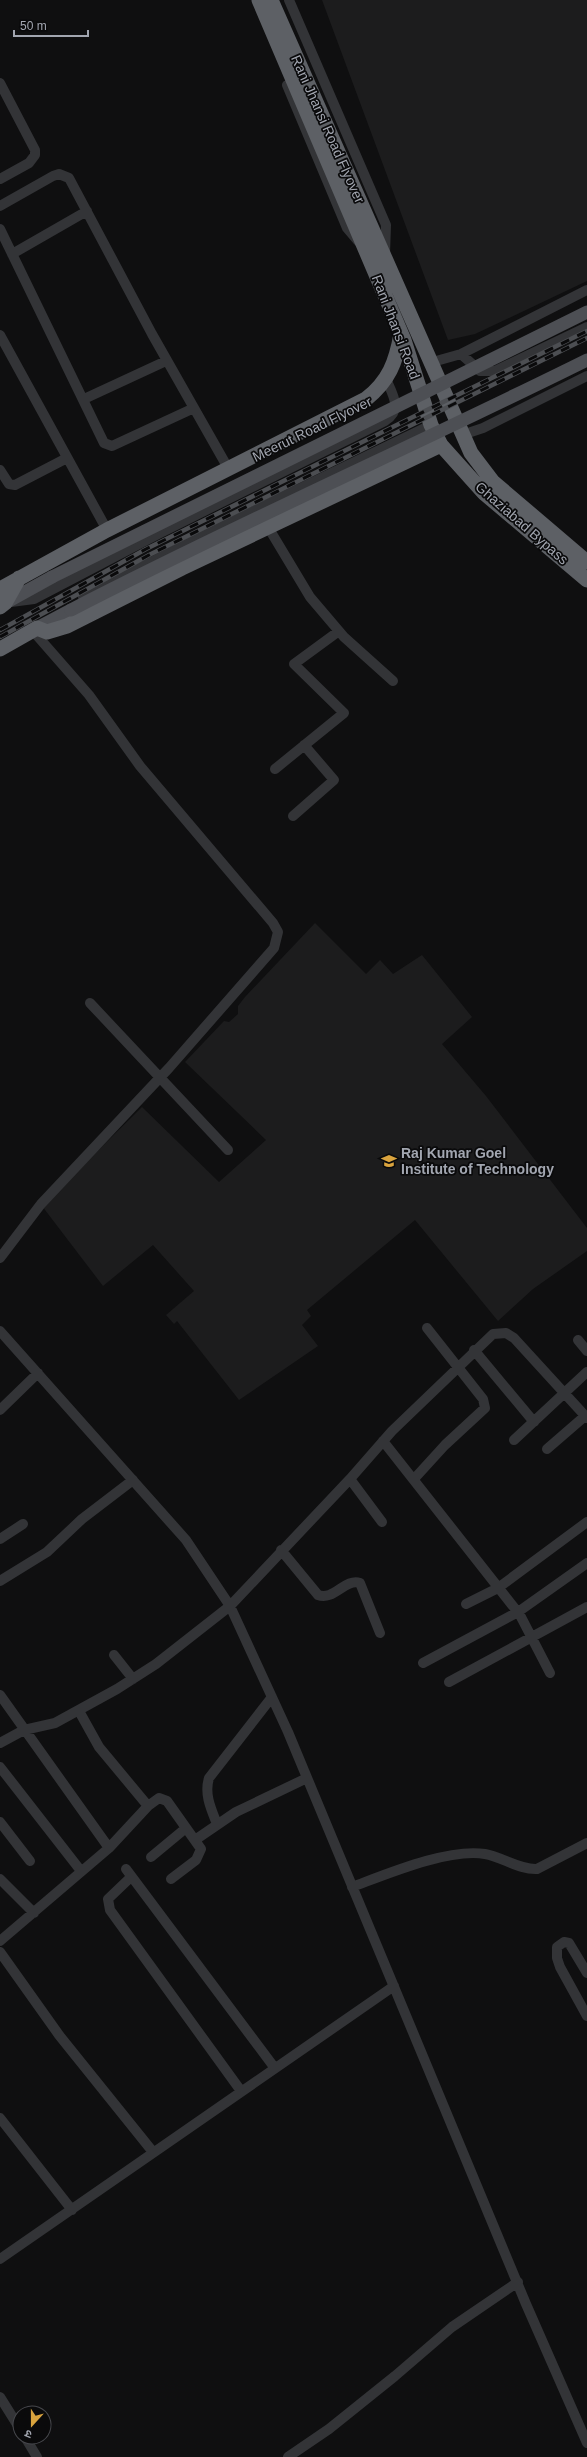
<svg xmlns="http://www.w3.org/2000/svg" width="587" height="2457" font-family="Helvetica,'Noto Sans Devanagari',sans-serif">
	<rect width="100%" height="100%" fill="#0f0f10"/>
	<path fill="#1c1c1d" d="M322 0H587V281L475 334 448 340Z
		M315 923 366 974 380 960 393 974 422 955 472 1017 442 1044 486 1096 587 1228V1251L533 1289 498 1321 415 1220 307 1310 311 1316 302 1325 318 1346 239 1400 177 1321 174 1324 166 1315 194 1291 153 1245 103 1286 42 1206 142 1107 219 1182 266 1140 185 1062 224 1021 229 1022 238 1014V1006L245 997Z"/>
	<g fill="none" stroke-linecap="round" stroke-linejoin="round">
		<path stroke="#333437" stroke-width="10" d="M289 0 386 225 385 254
			M0 83 35 150V155L29 163 0 179
			M287 85 347 228 358 241
			M0 206 53 176 59 174 69 178 152 334 228 468
			M0 229 104 443 112 446 194 408
			M12 254 87 211
			M0 335 107 530
			M461 354 480 371H495L587 327
			M429 363 461 354 587 290
			M84 399 166 361
			M462 435 483 428 587 376
			M0 470 9 484 15 485 67 458
			M268 527 310 597 344 637 393 681
			M83 597 212 531 431 425
			M11 602 34 599 160 533 385 421C403 410 393 395 386 379
			M275 769 344 713 294 664 339 631
			M293 816 334 780 304 745
			M90 1003 228 1150
			M0 1258 41 1204 169 1068 274 948 278 932 273 923 140 766 89 695 33 631
			M0 1331 186 1540 230 1606 288 1732 526 2304 587 2443
			M578 1340 587 1351
			M474 1350 534 1422
			M0 1410 38 1373
			M514 1440 587 1372
			M383 1441 520 1615 550 1673
			M547 1449 585 1416
			M350 1479 382 1522
			M414 1479 445 1445 485 1408 483 1399 427 1328
			M0 1539 23 1524
			M281 1550 318 1595C334 1601 345 1578 360 1583L380 1633
			M0 1581 47 1552 82 1519 133 1480
			M466 1604 498 1588 587 1522
			M114 1655 133 1679
			M423 1663 518 1612 587 1563
			M449 1682 587 1607
			M0 1695 109 1848
			M79 1711 99 1747 148 1806
			M0 1743 24 1730 55 1723 117 1689 156 1664 230 1606 350 1479 392 1431 493 1334 506 1333 514 1338 587 1418
			M0 1767 81 1871
			M0 1822 30 1861
			M217 1824C211 1809 204 1794 209 1778L272 1697
			M195 1840 236 1812 307 1778
			M151 1857 186 1828
			M126 1869 274 2067
			M131 1877 108 1899 110 1910 241 2091
			M0 1879 34 1913
			M352 1887C387 1874 448 1848 485 1854 502 1857 520 1870 537 1869L587 1843
			M0 1941 109 1848 148 1806 159 1798 167 1801 201 1849 196 1860 171 1879
			M0 1952 59 2035 153 2152
			M587 1973 569 1943 564 1942 557 1947V1958L560 1967 587 2016
			M0 2118 72 2210
			M0 2259 394 1986
			M0 2397 20 2429
			M25 2437 37 2457
			M288 2457 329 2429 395 2376 452 2327 518 2282"/>
		<path stroke="#4d4f54" stroke-width="13" d="M5 603 52 577
			M37 628 71 610"/>
		<path stroke="#5d6065" stroke-width="15" d="M259 0 404 340 431 425 441 445 484 493 587 580
			M271 0 471 453 493 482 587 562
			M0 589 107 530 366 399C389 381 396 362 401 334
			M0 607 5 603 19 578
			M0 649 37 628 47 632 67 626 182 568 441 445"/>
		<g stroke="#4c4e52" stroke-width="4.5">
			<path id="rail" d="M0 630 146 549 587 331
				M0 637 149 555 587 338"/>
		</g>
		<use href="#rail" stroke="#0a0a0b" stroke-width="3" stroke-dasharray="9" stroke-linecap="butt"/>
		<path stroke="#4d4f54" stroke-width="13" d="M52 577 587 312
			M71 610C241 522 416 445 587 360"/>
	</g>
	<defs>
		<g id="university-bare" transform="scale(1.2)"><path d="M0-5L7-2L0 1L-7-2ZM-4 1L0 2.5L4 1V4Q0 6-4 4Z" fill="#daa43e" stroke="#0a0a0b" stroke-width="2.5" paint-order="stroke"/></g>
	</defs>
	<g fill-rule="evenodd">
		<use href="#university-bare" x="389" y="1161"/>
	</g>
	<g text-anchor="middle" stroke-width="3.5" stroke-linejoin="round" paint-order="stroke">
		<g font-size="14" fill="#a2a6b0" stroke="#0a0a0b">
			<text transform="translate(328 129) rotate(66)" y="5">Rani Jhansi Road Flyover</text>
			<text transform="translate(396 327) rotate(69)" y="5">Rani Jhansi Road</text>
			<text transform="translate(312 429) rotate(-26)" y="5">Meerut Road Flyover</text>
			<text transform="translate(522 523) rotate(41)" y="5">Ghaziabad Bypass</text>
		</g>
		<g font-size="14" font-weight="bold" fill="#a2a6b0" stroke="#0a0a0b" text-anchor="start">
			<text x="401" y="1158">Raj Kumar Goel<tspan x="401" dy="16">Institute of Technology</tspan></text>
		</g>
	</g>
	<g transform="translate(32 2425) rotate(201)"><circle r="19" fill="#0a0a0b" stroke="#47484d"/>
	<path d="M0-3L7 15L0 10L-7 15Z" fill="#daa43e"/>
	<text y="-6" font-size="11" font-weight="bold" text-anchor="middle" fill="#a2a6b0">उ</text>
	</g>
	<path d="M14 30v6h74v-6" fill="none" stroke="#a2a6b0" stroke-width="2"/>
	<text x="20" y="30" font-size="12" fill="#a2a6b0" stroke="#0a0a0b" stroke-width="3" paint-order="stroke">50 m</text>
</svg>
